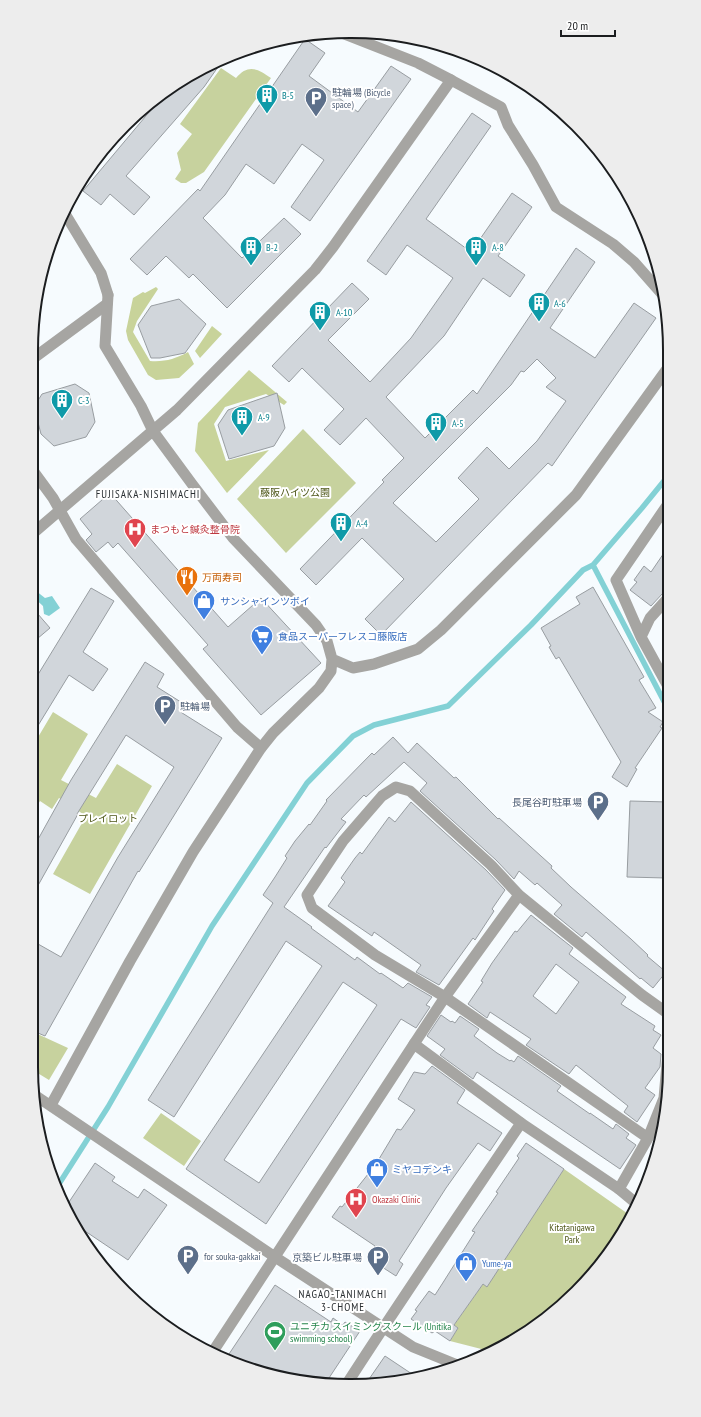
<svg xmlns="http://www.w3.org/2000/svg" width="701" height="1417" font-family="'PT Sans Narrow','Noto Sans JP',sans-serif">
	<rect width="100%" height="100%" fill="#f6fbfe"/>
	<path fill="#c7d29e" d="M386 34 413 37 473 55 498 70Z
		M221 68 236 78C248 64 257 68 271 78L204 172 186 183H181L175 179 181 170 177 153 192 134 180 124Z
		M549 101 602 154 596 157Z
		M303 429 356 483 286 553 237 499Z
		M53 712 88 734 61 780 96 798 117 764 152 786 90 894 53 874 86 816 59 798 52 809 40 801 31 816V749Z
		M31 1031 68 1048 49 1080 31 1069Z
		M161 1113 201 1141 184 1166 143 1138Z
		M656 1155 646 1186 641 1182Z
		M564 1169 631 1216 616 1244 577 1292 493 1352 450 1341 458 1328 454 1325 483 1284 487 1286Z"/>
	<path fill="#c8d39a" d="M156 287 158 289 137 321 133 332 150 361C165 362 175 359 188 352L194 364 179 378 156 380 148 375 128 340 126 331 133 298 143 292 145 293Z
		M212 326 222 334 200 358 195 351Z
		M249 370 287 402 284 405 266 394 225 407 214 424 226 461 269 450 227 493 195 451 198 423Z"/>
	<path fill="#83d1d5" d="M31 587 45 598 52 596 60 608 49 616 44 614 43 606 31 595Z"/>
	<g fill="none" stroke-linecap="round" stroke-linejoin="round">
		<path stroke="#83d1d5" stroke-width="5.5" d="M593 565 669 711
			M57 1187 108 1107 212 926 307 783 353 736 374 725 448 706 531 625 583 570 593 565 642 508 668 476"/>
	</g>
	<path fill="#d1d6db" stroke="#989da1" fill-rule="evenodd" d="M305 39 325 53 309 76 358 112 391 66 411 79 310 221 291 207 324 160 302 144 274 184 246 164 225 195 203 218 242 258 284 218 301 234 227 308 193 274 189 278 166 256 147 275 130 259 198 189 200 191Z
		M225 57 204 87 126 176 150 197 134 215 110 194 101 205 83 191 171 86Z
		M472 113 491 126 426 219 471 252 512 193 532 207 498 256 525 275 510 297 483 278 444 336 386 397 425 438 473 390 477 394 576 248 595 262 550 328 595 358 634 303 656 318 552 466 548 463 381 635 365 619 404 579 362 538 316 585 300 569 384 482 382 480 404 458 366 418 340 445 324 430 344 409 302 368 289 382 272 366 352 283 369 299 328 340 370 382 411 338 453 278 407 245 386 275 367 261ZM537 359 556 378 546 387 566 401 537 441 509 469 487 447 458 478 479 499 436 542 393 503 511 385 521 371 524 372Z
		M179 299 206 324 185 353 160 358H151L138 325 151 306Z
		M75 384 89 393 95 422 86 437 54 446 41 434 34 407 42 394Z
		M277 393 285 428 274 446 229 459 218 425 228 410Z
		M110 493 228 627 261 598 321 663 261 715 203 649 208 645 118 543 113 548 108 542 96 552 86 540 92 534 80 519Z
		M668 547V591L663 593 651 606 630 590 637 582 634 580 644 566 651 572Z
		M593 587 644 677 639 680 656 708 648 712 663 722 660 727 662 728 635 768 637 769 627 787 612 777 621 762 559 657 556 659 549 647 551 646 541 628 580 604 576 597Z
		M91 588 114 601 83 652 108 669 93 691 69 675 31 737V686Z
		M31 606 50 628 31 644Z
		M668 608V619L663 615Z
		M145 662 164 674 157 687 184 704 179 711 222 738 139 872 138 871 45 1036 31 1030V940L61 957 118 857 174 767 126 735 77 814H78L31 898V852L71 780Z
		M393 737 408 753 417 743 454 778 456 777 498 819 499 818 552 866 551 868 571 887 631 939 648 955 647 956 666 972 653 988 641 978 640 979 586 932 582 937 554 914 562 905 537 883 535 885 519 871 514 879 496 860 420 791 427 783 404 762 366 797 364 795 341 819 346 822 326 848 325 847 284 907 312 927 311 928 355 960 357 957 380 974 381 973 403 988 408 983 432 997 426 1005 430 1007 416 1028 401 1019 266 1224 186 1169 322 966 286 941 174 1117 148 1100 273 903 263 895 275 877 287 858 285 856 295 841 309 824 310 825 327 801 326 800 372 753 374 755ZM343 982 377 1005 259 1183 224 1160Z
		M630 801 669 802 666 878 627 877Z
		M411 802 486 870 505 890 492 909 494 911 475 940 473 938 439 985 416 972 421 965 374 932 372 936 328 906 345 882 341 878 355 858 360 852 362 854 389 817 395 822Z
		M531 915 573 948 569 954 626 997 621 1004 655 1026 653 1030 661 1035 653 1048 661 1054 660 1067 645 1088 655 1095 637 1122 624 1112 628 1106 576 1065 569 1074 526 1045 531 1039 490 1012 487 1018 468 1004 483 982 481 981 492 963 515 931 517 932ZM556 964 579 982 556 1014 533 996Z
		M441 1015 451 1022 452 1021 455 1023 460 1016 479 1029 474 1036 497 1053 510 1061 511 1060 514 1062 518 1056 561 1086 557 1091 590 1114V1113L613 1129 616 1124 629 1134 626 1138 636 1145 620 1169 477 1072 473 1079 440 1055 445 1049 427 1036Z
		M432 1066 465 1090 457 1103 502 1133 490 1151 478 1143 446 1188 399 1261 403 1264 396 1276 368 1258 375 1246 332 1217 340 1206 342 1207 376 1164 397 1129 401 1130 415 1110 398 1099 414 1072 425 1074Z
		M526 1143 564 1169 487 1287 483 1284 454 1325 458 1328 450 1341 435 1331 432 1333 411 1319 417 1311 415 1310 429 1291 435 1295 444 1281 475 1232 472 1231 498 1193 496 1192 519 1158 517 1156Z
		M95 1163 115 1177 112 1181 138 1198 144 1189 167 1205 128 1260 79 1227 67 1205Z
		M275 1285 331 1322 333 1318 343 1325 345 1322 360 1331 327 1381 288 1380 225 1360Z
		M385 1356 415 1376 392 1383 367 1382Z"/>
	<g fill="none" stroke-linecap="round" stroke-linejoin="round">
		<path stroke="#a6a5a2" stroke-width="11" d="M339 32 418 63 451 80
			M64 212 101 273 108 295
			M31 360 107 304
			M31 468 53 498 76 539 237 727 261 748
			M668 504 616 580 641 637 669 688
			M641 637 650 618 668 598
			M414 1044 445 997 519 895
			M648 1138 445 997 375 955 312 908 307 895 343 841 382 796 396 787 410 791 491 865 519 895 642 995 670 1015
			M619 1189 648 1138 664 1098 670 1030
			M348 1382C404 1295 463 1209 521 1123"/>
		<path stroke="#a6a5a2" stroke-width="11" d="M31 535 177 410 315 270 333 247 451 80 501 107 508 125 533 165 556 207 613 244 634 262 663 295
			M332 659 353 668 374 664 418 649 441 630 576 495 667 369
			M36 1096 275 1257 413 1347 455 1364
			M51 1105 130 961 193 852 261 748 273 733 319 688 331 671 332 659 327 641 316 625 233 538 192 484 153 431 141 406 105 346 108 295
			M212 1353 414 1044 521 1123 619 1189 637 1204"/>
	</g>
	<defs>
		<g id="building-pin" transform="scale(1.15)"><path d="M0 17L-7.5 6A9.5 9.5 0 1 1 7.5 6Z" fill="#0f9aa8" stroke="#fff"/><path d="M-4-6H4V6H1V3H-1V6H-4ZM-2.5-4.3h1.7v1.8h-1.7ZM.8-4.3h1.7v1.8H.8ZM-2.5-1h1.7V.8h-1.7ZM.8-1h1.7V.8H.8Z" fill="#fff"/></g>
		<g id="parking-pin" transform="scale(1.15)"><path d="M0 17L-7.5 6A9.5 9.5 0 1 1 7.5 6Z" fill="#5c6f8a" stroke="#fff"/><path d="M-3.5-5.5H1a3.5 3.5 0 0 1 0 7H-1V5.5H-3.5ZM-1-3.4V-.6H.8a1.4 1.4 0 0 0 0-2.8Z" fill="#fff"/></g>
		<g id="hospital-pin" transform="scale(1.15)"><path d="M0 17L-7.5 6A9.5 9.5 0 1 1 7.5 6Z" fill="#e0444e" stroke="#fff"/><path d="M-5-5h3v3.5h4V-5h3V5h-3V1.5h-4V5h-3Z" fill="#fff"/></g>
		<g id="restaurant-pin" transform="scale(1.15)"><path d="M0 17L-7.5 6A9.5 9.5 0 1 1 7.5 6Z" fill="#e8710a" stroke="#fff"/><path d="M-5-6h1v4h1v-4h1v4h1v-4h1v5L-1.5 .5V6h-2V.5L-5-1ZM5-6V6H3V1.5H1.5Q1.5-4 5-6Z" fill="#fff"/></g>
		<g id="shop-pin" transform="scale(1.15)"><path d="M0 17L-7.5 6A9.5 9.5 0 1 1 7.5 6Z" fill="#3f7fe0" stroke="#fff"/><path d="M-5-2.5h2.3a2.7 3.5 0 0 1 5.4 0H5L5.5 6h-11ZM-1.5-2.5h3a1.5 2.3 0 0 0-3 0Z" fill="#fff"/></g>
		<g id="supermarket-pin" transform="scale(1.15)"><path d="M0 17L-7.5 6A9.5 9.5 0 1 1 7.5 6Z" fill="#3f7fe0" stroke="#fff"/><path d="M-6-5.5h2.5l.6 2H6L4.5 2H-2.5L-4.4-4H-6ZM-1.5 3.2a1.3 1.3 0 1 0 .1 0ZM3 3.2a1.3 1.3 0 1 0 .1 0Z" fill="#fff"/></g>
		<g id="stadium-pin" transform="scale(1.15)"><path d="M0 17L-7.5 6A9.5 9.5 0 1 1 7.5 6Z" fill="#2e9e5b" stroke="#fff"/><path d="M0-5a6.5 5 0 1 0 0 10a6.5 5 0 1 0 0-10ZM-3.5-1.8h7v3.6h-7Z" fill="#fff"/></g>
	</defs>
	<g fill-rule="evenodd">
		<use href="#building-pin" x="267" y="95"/>
		<use href="#parking-pin" x="316" y="98"/>
		<use href="#building-pin" x="251" y="247"/>
		<use href="#building-pin" x="476" y="247"/>
		<use href="#building-pin" x="539" y="303"/>
		<use href="#building-pin" x="320" y="312"/>
		<use href="#building-pin" x="62" y="400"/>
		<use href="#building-pin" x="242" y="417"/>
		<use href="#building-pin" x="436" y="423"/>
		<use href="#building-pin" x="341" y="523"/>
		<use href="#hospital-pin" x="135" y="529"/>
		<use href="#restaurant-pin" x="187" y="577"/>
		<use href="#shop-pin" x="204" y="601"/>
		<use href="#supermarket-pin" x="262" y="636"/>
		<use href="#parking-pin" x="165" y="706"/>
		<use href="#parking-pin" x="598" y="802"/>
		<use href="#shop-pin" x="377" y="1169"/>
		<use href="#hospital-pin" x="356" y="1199"/>
		<use href="#parking-pin" x="188" y="1256"/>
		<use href="#parking-pin" x="378" y="1257"/>
		<use href="#shop-pin" x="466" y="1263"/>
		<use href="#stadium-pin" x="275" y="1332"/>
	</g>
	<g text-anchor="middle" stroke-width="4" stroke-linejoin="round" paint-order="stroke">
		<g font-size="10" fill="#4e5e75" stroke="#fff" text-anchor="start">
			<text x="332" y="96">駐輪場 (Bicycle<tspan x="332" dy="12">space)</tspan></text>
			<text x="180" y="710">駐輪場</text>
			<text x="582" y="806" text-anchor="end">長尾谷町駐車場</text>
			<text x="204" y="1260">for souka-gakkai</text>
			<text x="362" y="1261" text-anchor="end">京築ビル駐車場</text>
		</g>
		<g font-size="10" fill="#0d838f" stroke="#fff" text-anchor="start">
			<text x="282" y="99">B-5</text>
			<text x="266" y="251">B-2</text>
			<text x="492" y="251">A-8</text>
			<text x="554" y="307">A-6</text>
			<text x="336" y="316">A-10</text>
			<text x="78" y="404">C-3</text>
			<text x="258" y="421">A-9</text>
			<text x="452" y="427">A-5</text>
			<text x="356" y="527">A-4</text>
		</g>
		<g font-size="10" fill="#4d5617" stroke="#fff">
			<text x="295" y="496">藤阪ハイツ公園</text>
			<text x="108" y="822">プレイロット</text>
			<text x="572" y="1231">Kitatanigawa<tspan x="572" dy="12">Park</tspan></text>
		</g>
		<g font-size="10" fill="#be3a42" stroke="#fff" text-anchor="start">
			<text x="150" y="533">まつもと鍼灸整骨院</text>
			<text x="372" y="1203">Okazaki Clinic</text>
		</g>
		<g font-size="10" fill="#c56008" stroke="#fff" text-anchor="start">
			<text x="202" y="581">万両寿司</text>
		</g>
		<g font-size="10" fill="#366cbe" stroke="#fff" text-anchor="start">
			<text x="220" y="605">サンシャインツボイ</text>
			<text x="278" y="640">食品スーパーフレスコ藤阪店</text>
			<text x="392" y="1173">ミヤコデンキ</text>
			<text x="482" y="1267">Yume-ya</text>
		</g>
		<g font-size="10" fill="#27864d" stroke="#fff" text-anchor="start">
			<text x="290" y="1330">ユニチカ スイミングスクール (Unitika<tspan x="290" dy="12">swimming school)</tspan></text>
		</g>
		<g font-size="11" letter-spacing="1" fill="#2a2f32" stroke="#fff">
			<text x="148" y="498">FUJISAKA-NISHIMACHI</text>
			<text x="343" y="1298">NAGAO-TANIMACHI<tspan x="343" dy="13">3-CHOME</tspan></text>
		</g>
	</g>
	<path d="M0 0H701V1417H0ZM350 38H351A312 312 0 0 1 663 350V1067A312 312 0 0 1 351 1379H350A312 312 0 0 1 38 1067V350A312 312 0 0 1 350 38Z" fill="#ededed" fill-rule="evenodd"/>
	<path fill="none" stroke="#1b1d1f" stroke-width="2" d="M350 38H351A312 312 0 0 1 663 350V1067A312 312 0 0 1 351 1379H350A312 312 0 0 1 38 1067V350A312 312 0 0 1 350 38Z"/>
	<path d="M561 30v6h54v-6" fill="none" stroke="#1b1d1f" stroke-width="2"/>
	<text x="567" y="30" font-size="12" fill="#1b1d1f" stroke="#ffffff" stroke-width="3" paint-order="stroke">20 m</text>
</svg>
